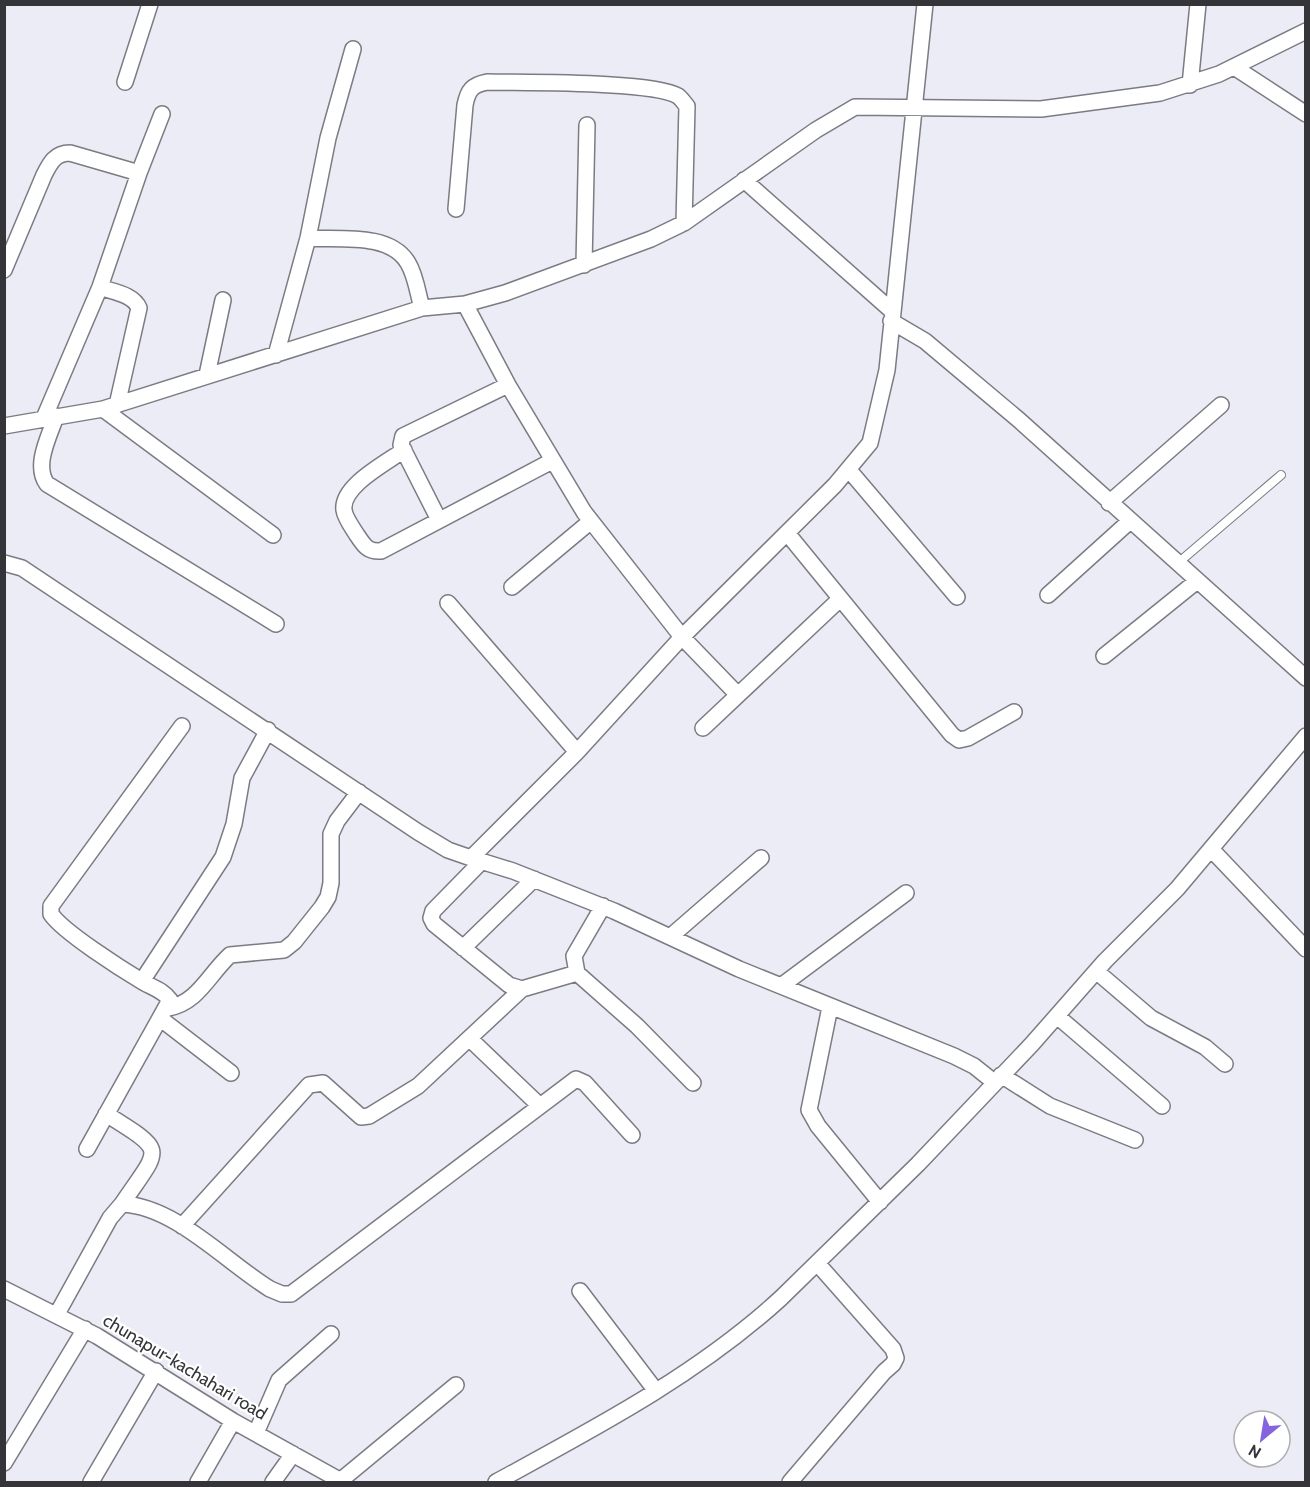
<svg xmlns="http://www.w3.org/2000/svg" width="1310" height="1487" font-family="Cabin,sans-serif">
	<rect width="100%" height="100%" fill="#ececf6"/>
	<g fill="none" stroke-linecap="round" stroke-linejoin="round">
		<g stroke="#7b7b83" stroke-width="10">
			<path id="service" d="M1178 563 1281 475"/>
		</g>
		<g stroke="#7b7b83" stroke-width="18">
			<path id="minor" d="M1234 67 1306 114
				M125 82 150 4
				M1190 85 1198 4
				M744 180 892 311
				M456 209 465 105C468 90 472 85 487 82 522 83 653 81 678 96 681 98 684 103 687 106L684 223
				M308 238C338 240 390 232 408 263 416 276 418 295 422 308
				M584 265 587 125
				M4 270 44 175C50 163 55 153 70 153L139 173
				M100 287C113 292 133 294 139 308L117 405
				M465 304 508 385 584 512 682 637 738 695
				M891 321 925 341 1019 420 1306 678
				M276 355 308 238 328 138 353 49
				M207 375 223 300
				M103 409 273 535
				M56 416C50 435 33 465 47 484L276 624
				M44 418 100 287 139 173 162 114
				M4 426 103 409 422 308 465 304 505 293 651 239 684 223 816 130 855 107 1041 109 1160 93 1219 74 1306 31
				M404 450C386 463 341 486 344 510 345 518 352 527 357 535 364 545 367 552 381 551L552 461
				M849 470 957 597
				M1109 503 1221 405
				M439 520 401 445 403 436 508 385
				M787 533 952 735 959 740 968 738 1014 712
				M4 563 22 568 418 832 448 850 471 858 577 752 682 637 835 485 870 443 887 370 925 4
				M512 587 591 521
				M1048 595 1130 521
				M448 603 577 752
				M1104 656 1197 581
				M703 728 840 599
				M1211 849 1306 949
				M471 858 513 871 614 911 739 969 954 1056 974 1066 994 1082
				M482 861 433 911 431 918 434 924 509 985 522 989 577 973
				M603 906 574 956 577 973 637 1026 693 1083
				M670 937 761 858
				M463 948 534 879
				M1096 971 1151 1018 1205 1047 1225 1064
				M142 981 223 857 234 824 242 778 268 730
				M781 986 906 893
				M830 1007 809 1110 818 1126 880 1202
				M168 1008C198 1003 209 974 230 955L284 950 294 942 322 907 328 897 331 883V834L337 821 359 792
				M1057 1016 1162 1106
				M161 1019 231 1073
				M470 1039 539 1105
				M1001 1075 1050 1106 1135 1140
				M106 1114C168 1153 161 1146 122 1204
				M87 1149 170 1000C163 990 153 988 143 982 123 970 63 932 51 914V906L182 726
				M182 1226 309 1085 323 1083 361 1117 369 1116 418 1086 522 989
				M4 1289 97 1336 233 1421 343 1482
				M580 1291 656 1391
				M57 1314 110 1218 122 1204C175 1206 226 1262 270 1289L282 1294H291L576 1079 585 1083 632 1135
				M256 1433 279 1380 331 1334
				M4 1463 85 1329
				M340 1481 456 1385
				M91 1482 156 1371
				M198 1482 233 1421
				M273 1482 293 1454
				M496 1482C595 1428 697 1375 781 1298L918 1164 1032 1044 1105 961 1177 889 1306 736
				M790 1482 884 1372 893 1364 896 1358 893 1349 817 1263"/>
		</g>
		<use href="#service" stroke="#fff" stroke-width="8"/>
		<use href="#minor" stroke="#fff" stroke-width="15"/>
	</g>
	<g text-anchor="middle" stroke-width="4.5" stroke-linejoin="round" paint-order="stroke">
		<g font-size="18" fill="#353539" stroke="#fff">
			<text transform="translate(185 1367) rotate(31)" y="6">chunapur-kachahari road</text>
		</g>
	</g>
	<rect width="1310" height="1487" fill="none" stroke="#353539" stroke-width="12"/>
	<g transform="translate(1262 1439) rotate(210)"><circle r="28" fill="#ffffff" stroke="#aeaeb0" stroke-width="1.5"/>
	<path d="M0-4.5L10 22L0 15L-10 22Z" fill="#8464df"/>
	<text y="-9" font-size="16" font-weight="bold" text-anchor="middle" fill="#353539">N</text>
	</g>
</svg>
